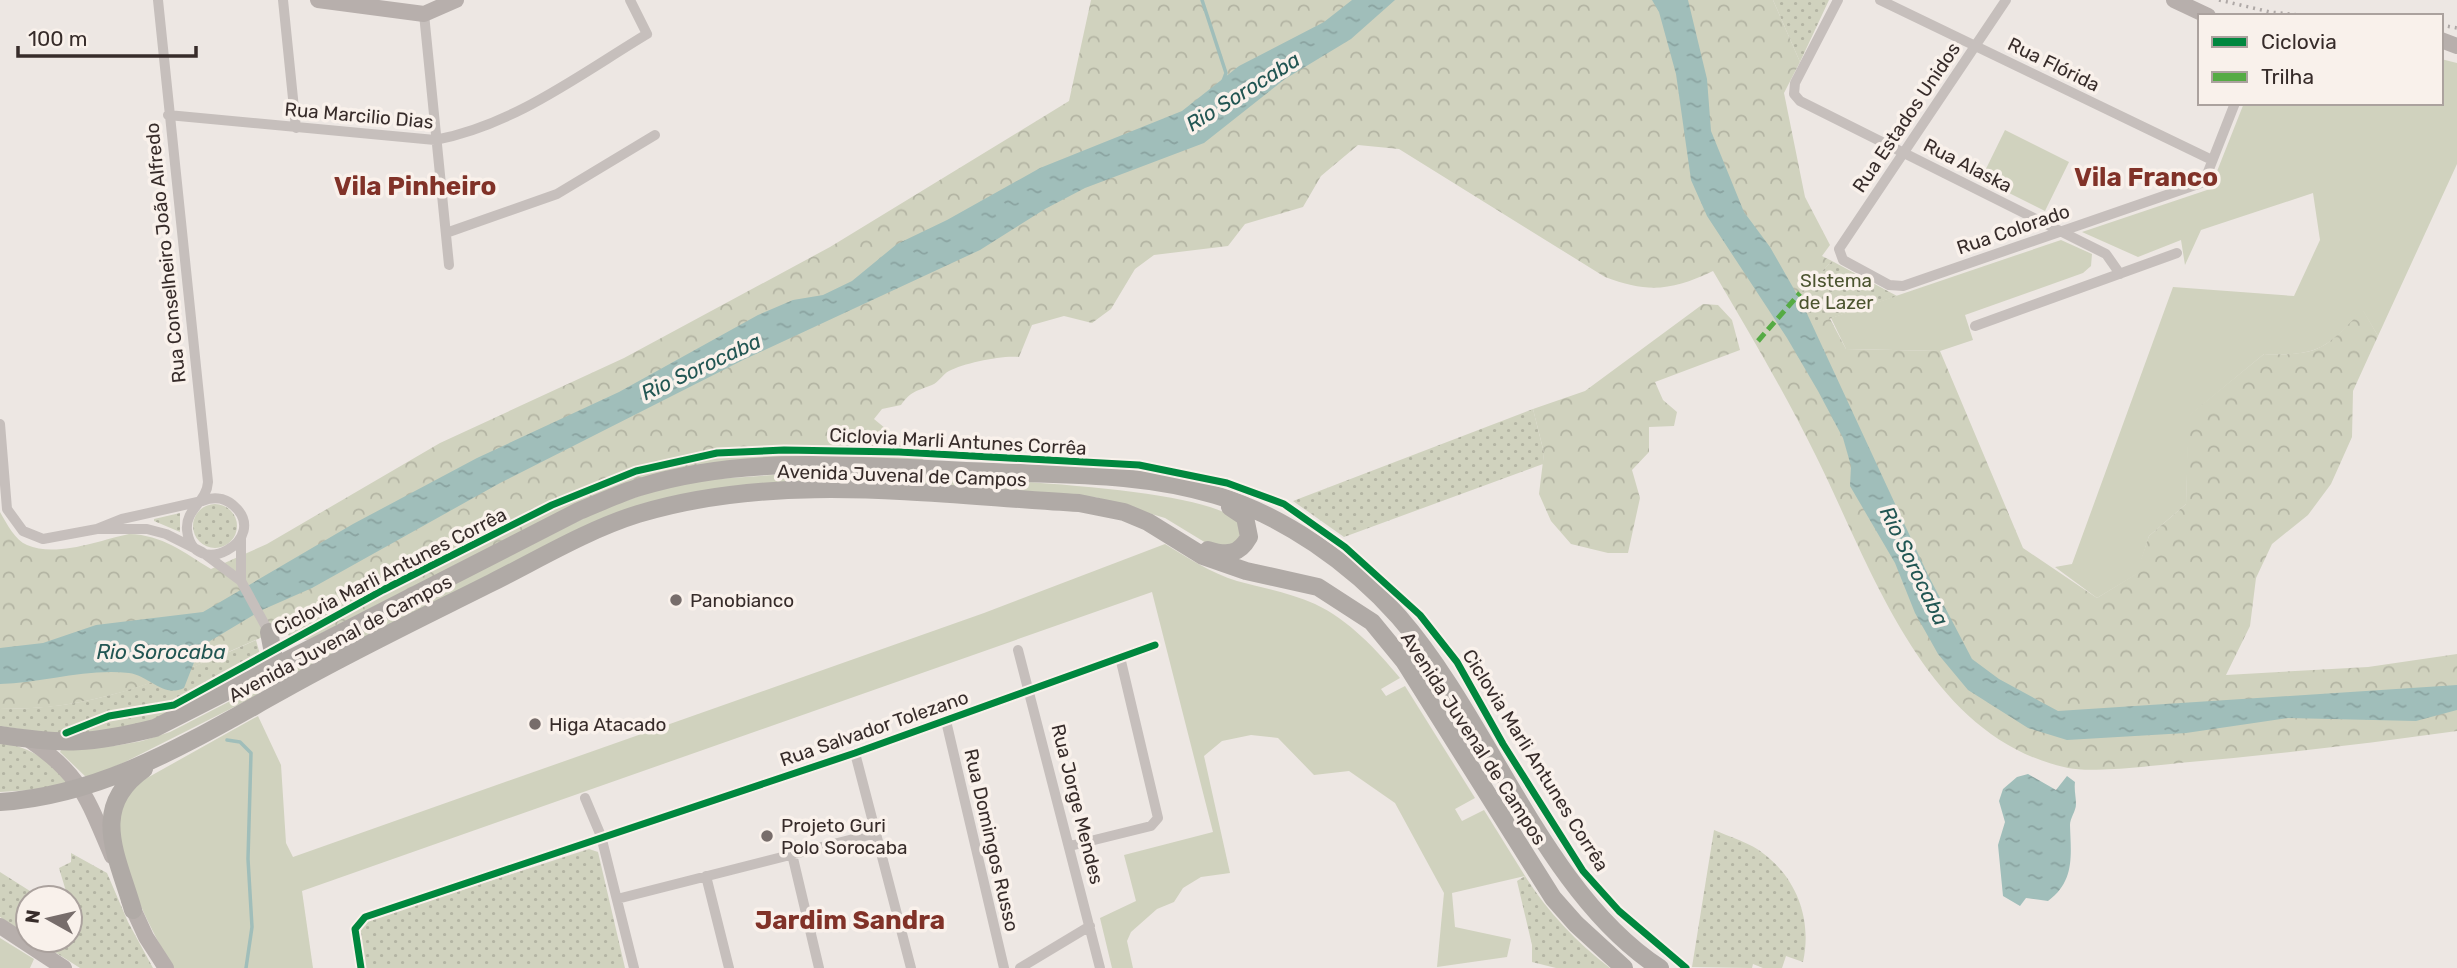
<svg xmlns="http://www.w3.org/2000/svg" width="2457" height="968" font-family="Rubik,sans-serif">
	<defs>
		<pattern id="forest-crowns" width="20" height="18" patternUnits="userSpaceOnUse" patternTransform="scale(1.75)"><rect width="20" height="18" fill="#d0d2be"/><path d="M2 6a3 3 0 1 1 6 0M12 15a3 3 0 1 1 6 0" fill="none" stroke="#b3b4a3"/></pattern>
		<pattern id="park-dots" width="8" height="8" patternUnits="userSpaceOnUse" patternTransform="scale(1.75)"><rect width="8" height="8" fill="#d0d2be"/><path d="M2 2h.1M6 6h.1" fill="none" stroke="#b3b4a3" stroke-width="1.8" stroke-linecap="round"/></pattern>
		<pattern id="water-ripples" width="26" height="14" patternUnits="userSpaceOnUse" patternTransform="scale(1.75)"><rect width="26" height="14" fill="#a0beba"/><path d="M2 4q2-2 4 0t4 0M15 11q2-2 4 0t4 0" fill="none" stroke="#8aa3a0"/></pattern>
	</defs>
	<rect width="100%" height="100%" fill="#ede7e3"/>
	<path fill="#d0d2be" d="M2441 59 2457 63V164L2378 336 2363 311C2324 349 2320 356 2264 354L2189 416 2186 504 2149 536 2137 574 2097 598 2055 567 2072 564 2173 287 2294 296 2320 240 2313 193 2201 230 2185 265 2181 240 2138 257 2082 232 2210 189 2244 103H2441Z
		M2005 130 2069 162 2045 211 1981 179Z
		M2061 240 2092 254 2091 266 2083 273 1965 315 1973 340 1940 351 1846 349 1831 318Z
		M818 472C885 476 1202 481 1237 521 1244 528 1239 537 1236 546H1211L1165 518 1095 497 781 482 692 493 276 689 283 673 331 646 602 509 651 492 701 480Z
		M1165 544C1188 558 1211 573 1237 581 1263 588 1290 593 1315 604 1349 620 1376 649 1400 678L1381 689 1386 696 1405 686 1475 798 1455 809 1462 821 1484 810 1525 876 1452 893 1455 927 1511 939 1507 957 1437 967 1444 893 1395 803 1349 771 1314 775 1278 738 1251 735 1222 741 1204 756 1230 873 1201 877 1183 888 1174 902 1157 909 1131 932 1127 941 1133 968H1112L1100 918 1136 901 1124 855 1213 832 1152 592 302 891 313 968H173C150 928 105 845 124 800 127 794 134 788 138 783L258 716 281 765 286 843 293 857 984 613Z
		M267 682 261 692 252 698 123 763 87 778 60 752 62 748 114 746 142 741 170 732Z
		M0 938 34 959 30 968H0Z"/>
	<path fill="url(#forest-crowns)" d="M1091 0H1773L1800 62 1784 93 1805 197 1830 245 1822 256 1832 261 1811 283 1846 349 1940 351 2023 548 2097 598 2136 574 2149 536 2186 504 2188 416 2264 354C2320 356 2324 349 2363 310L2378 336 2353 391 2352 437 2331 484 2308 515 2272 544 2256 578 2250 626 2226 675 2368 667 2457 654V731C2364 744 2272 755 2179 763 2152 766 2092 773 2068 768 1926 738 1873 571 1816 456 1785 393 1749 332 1713 271 1671 291 1648 293 1605 277L1399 149 1358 145 1321 176 1303 207 1245 224 1228 246 1154 255 1135 269 1111 309 1092 323 1064 316 1032 325 1019 357C1002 355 964 363 949 371 943 374 939 382 932 385 917 391 911 391 901 405L882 409 874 419 925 461 795 457 556 514 308 640H293L282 628C196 667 97 714 0 708V512C7 524 15 540 27 545 56 558 100 540 129 534 163 535 183 552 211 569L267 544 440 443 624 358 830 247 1069 101Z
		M1703 304 1718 305 1732 320 1740 350 1655 382 1663 400 1677 412 1674 426 1649 427V452L1632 470 1640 498 1628 553H1608L1571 544 1551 521 1539 494 1544 453 1533 409 1585 391Z"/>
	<path fill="url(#park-dots)" d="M1773 0H1829L1800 62Z
		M1832 261 1897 296 1811 325 1798 296Z
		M1533 409 1544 453 1543 464 1344 537 1293 501Z
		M193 526a22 22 0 1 1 44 0a22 22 0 1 1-44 0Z
		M180 513V532L154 521V519Z
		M256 640 261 658 252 668 147 723 77 738 0 726V708C88 713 177 675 256 640Z
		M0 742C31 748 48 759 70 782L47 789 0 792Z
		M1714 830C1730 837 1751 843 1764 854 1798 880 1812 921 1803 962L1786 956 1782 968H1763L1753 964 1752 968 1692 967Z
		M589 849 598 852 625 968H366L360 932 366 921Z
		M71 853 107 873 128 922 153 968H80L36 940H70V916L74 918 59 868 71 862Z
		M0 872 41 898H28V935L0 917Z
		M1525 876C1547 911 1577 943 1610 968H1556L1532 962V945L1517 881Z"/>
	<path fill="url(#water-ripples)" d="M1352 0H1395L1351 39 1285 79 1204 143 1085 188 1045 209 980 250 743 360 500 483 312 588 262 610 200 647 184 688C163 698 150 676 129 673 86 668 43 683 0 684V648L43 643 96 625 203 612 353 524 477 458 619 392 758 315 793 300 823 295 852 281 897 244 947 220 1040 168 1182 111 1239 66 1324 22Z
		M1652 0H1688L1707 79 1711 131 1744 212 1770 247 1803 305 1928 575 1972 659 1999 679 2058 711 2457 685V710L2416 721 2288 718 2186 733 2067 740 2028 728 1968 690 1938 654 1915 613 1895 563 1850 486 1851 466 1843 438 1818 391 1787 338 1707 216 1691 180 1676 74 1659 12Z
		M2028 774 2056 790 2067 776 2075 782C2074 790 2076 797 2076 804 2076 811 2070 818 2070 825 2071 856 2075 881 2048 901L2026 898 2020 906 2003 896 1998 845 2005 822 1999 801 2003 789 2017 777Z"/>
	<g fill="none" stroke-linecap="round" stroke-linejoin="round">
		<path stroke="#a0beba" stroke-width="3.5" d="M1202 0 1226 73 1223 81
			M227 740 240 742 251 753 248 859 252 927 246 968"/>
		<path stroke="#c6bfbc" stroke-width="10" d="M283 0 296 128
			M1838 0 1795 83 1794 94 1800 101 2106 254 2120 274
			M1880 0 2212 160
			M2006 0 1839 249 1843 260 1889 285 1903 286 2204 182 2235 103
			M424 14 449 265
			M168 115 435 140C514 125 579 75 647 34L630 0
			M446 233 557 194 655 135
			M1975 326 2177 253
			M0 424 7 509 23 531 43 539 97 529H147L166 534 202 552 241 581 271 636
			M97 529 122 519 202 501C212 497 224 497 233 505 273 539 193 583 187 530 185 509 207 502 208 482L158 0
			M241 538V581
			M1018 650 1100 968
			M946 721 1004 968
			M855 753 911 968
			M585 798 601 836 634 968
			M1070 846 1151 826 1158 818 1120 657
			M792 854 819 968
			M706 876 729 968
			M617 899 877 833
			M361 968 355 929 365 917 855 753 1155 645
			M1020 968 1090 926"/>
		<path stroke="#b7afac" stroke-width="16" d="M318 0 424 14 456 0
			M2174 0 2208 16
			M2441 40 2457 46
			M28 739C82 775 87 799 112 856
			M129 900 146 937 166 968
			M0 926 64 968"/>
		<path stroke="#b0aaa6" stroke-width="18" d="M1208 550C1227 556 1239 555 1249 537L1245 517 1230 507
			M259 673 273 653 269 632
			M0 735C64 745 91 744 155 728L579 511C599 503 620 493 640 487 753 452 877 468 993 472 1067 475 1143 473 1215 495 1283 515 1352 564 1399 617 1490 721 1544 893 1660 968
			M0 802C103 795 188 743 276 694 346 654 419 619 491 583 539 559 587 530 638 514 780 471 933 495 1079 503L1124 512 1148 522 1203 556 1246 571 1318 587 1372 622 1404 661 1553 898 1576 924 1624 968
			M133 910C118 857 88 808 144 769"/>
		<path stroke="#aea8a6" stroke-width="3.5" stroke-dasharray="2 5" stroke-linecap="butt" d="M2219 0 2270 12 2309 16
			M2441 25 2457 28"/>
		<path stroke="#55ab44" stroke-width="5" stroke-dasharray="10 5" stroke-linecap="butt" d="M1758 341 1800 293"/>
		<g stroke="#f9f1eb" stroke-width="11">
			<path id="cycleway" d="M66 733 109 716 174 705 383 590 552 505 636 471 717 453 784 450 899 452 1139 465 1227 483 1284 504 1345 547 1420 615 1457 662 1503 744 1583 871 1619 911 1686 968
				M361 968 355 929 365 917 855 753 1155 645"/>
		</g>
		<use href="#cycleway" stroke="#00873e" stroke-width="7"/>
	</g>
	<g fill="#776d6b" stroke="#f9f1eb" stroke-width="2.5">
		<circle cx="676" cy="600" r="7"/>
		<circle cx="535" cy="724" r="7"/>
		<circle cx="767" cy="836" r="7"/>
	</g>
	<g text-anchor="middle" stroke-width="7" stroke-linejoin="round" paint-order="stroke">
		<g font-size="19" fill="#372c2a" stroke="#f9f1eb">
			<text transform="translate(2054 64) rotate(26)" y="7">Rua Flórida</text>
			<text transform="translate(359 115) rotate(5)" y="7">Rua Marcilio Dias</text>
			<text transform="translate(1906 117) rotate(-56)" y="7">Rua Estados Unidos</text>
			<text transform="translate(1968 165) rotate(27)" y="7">Rua Alaska</text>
			<text transform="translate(2013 229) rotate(-19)" y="7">Rua Colorado</text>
			<text transform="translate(165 253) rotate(-96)" y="7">Rua Conselheiro João Alfredo</text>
			<text transform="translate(958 441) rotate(3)" y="7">Ciclovia Marli Antunes Corrêa</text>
			<text transform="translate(902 475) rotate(2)" y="7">Avenida Juvenal de Campos</text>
			<text transform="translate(390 571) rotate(-27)" y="7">Ciclovia Marli Antunes Corrêa</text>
			<text transform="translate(340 638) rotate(-28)" y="7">Avenida Juvenal de Campos</text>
			<text transform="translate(874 728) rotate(-19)" y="7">Rua Salvador Tolezano</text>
			<text transform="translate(1474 738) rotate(57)" y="7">Avenida Juvenal de Campos</text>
			<text transform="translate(1536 760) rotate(58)" y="7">Ciclovia Marli Antunes Corrêa</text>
			<text transform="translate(1078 804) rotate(76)" y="7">Rua Jorge Mendes</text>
			<text transform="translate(992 840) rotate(77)" y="7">Rua Domingos Russo</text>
		</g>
		<g font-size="19" fill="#4b542f" stroke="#f9f1eb">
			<text x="1836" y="287">SIstema<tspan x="1836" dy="22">de Lazer</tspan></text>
		</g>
		<g font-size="19" fill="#372c2a" stroke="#f9f1eb" text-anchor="start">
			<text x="690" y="607">Panobianco</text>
			<text x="549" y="731">Higa Atacado</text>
			<text x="781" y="832">Projeto Guri<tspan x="781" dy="22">Polo Sorocaba</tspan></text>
		</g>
		<g font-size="21" font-style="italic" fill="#225653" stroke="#f9f1eb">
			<text transform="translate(1243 92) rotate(-32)" y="7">Rio Sorocaba</text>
			<text transform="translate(701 367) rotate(-25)" y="7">Rio Sorocaba</text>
			<text transform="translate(1914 566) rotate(64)" y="7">Rio Sorocaba</text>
			<text x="161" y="659">Rio Sorocaba</text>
		</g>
		<g font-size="26" font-weight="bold" fill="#813228" stroke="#f9f1eb">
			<text x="2146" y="186">Vila Franco</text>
			<text x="415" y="195">Vila Pinheiro</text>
			<text x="850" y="929">Jardim Sandra</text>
		</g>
	</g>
	<rect x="2198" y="14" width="245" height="91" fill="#f9f1eb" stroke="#aba29e" stroke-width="2"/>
	<rect x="2212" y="37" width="35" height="10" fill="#00873e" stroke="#aba29e" stroke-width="2"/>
	<text x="2261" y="49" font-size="21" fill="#372c2a">Ciclovia</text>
	<rect x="2212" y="72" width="35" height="10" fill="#55ab44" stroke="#aba29e" stroke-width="2"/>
	<text x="2261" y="84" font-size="21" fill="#372c2a">Trilha</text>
	<g transform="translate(49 919) rotate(278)"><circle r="33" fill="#f9f1eb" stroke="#aba29e" stroke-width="2"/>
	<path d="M0-5L12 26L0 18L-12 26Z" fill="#776d6b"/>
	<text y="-10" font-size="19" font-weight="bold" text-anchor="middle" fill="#372c2a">N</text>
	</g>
	<path d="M18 46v10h178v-10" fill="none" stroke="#372c2a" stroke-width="3.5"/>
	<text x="28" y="46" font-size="21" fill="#372c2a" stroke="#f9f1eb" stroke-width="5" paint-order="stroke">100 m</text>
</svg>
